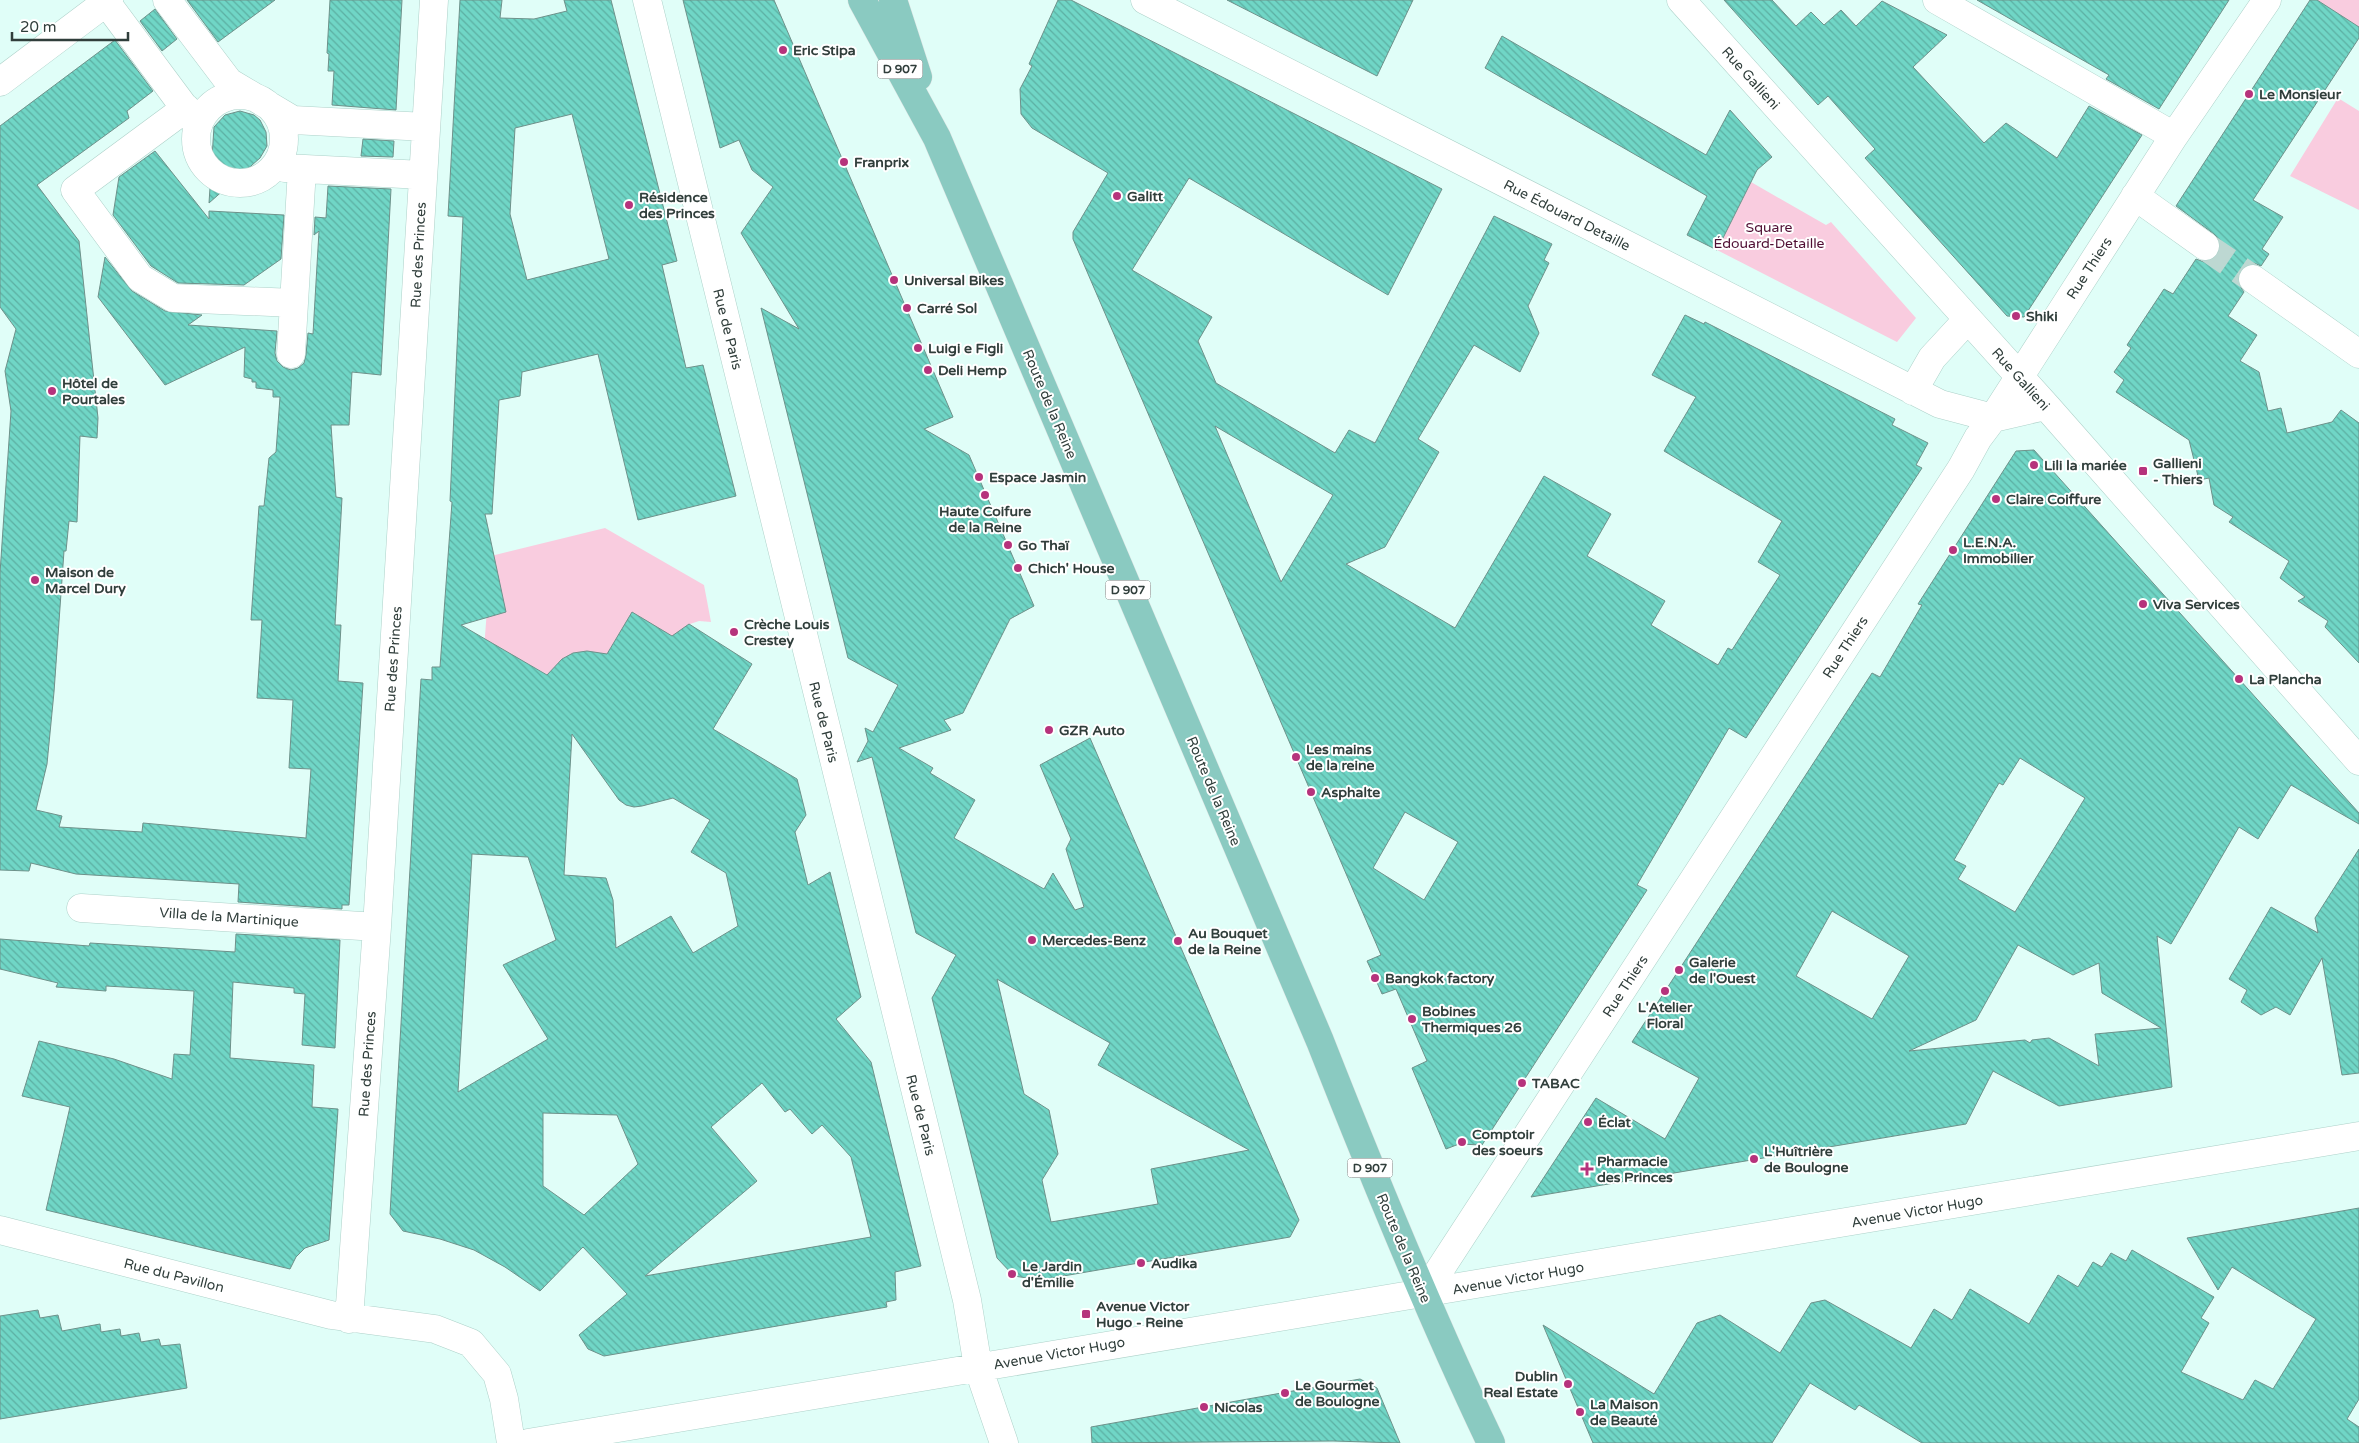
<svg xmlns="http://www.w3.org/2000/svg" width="2359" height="1443" font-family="'Varela Round',sans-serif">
	<defs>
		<pattern id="building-back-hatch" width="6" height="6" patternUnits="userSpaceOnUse" patternTransform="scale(1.25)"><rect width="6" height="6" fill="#70d6c6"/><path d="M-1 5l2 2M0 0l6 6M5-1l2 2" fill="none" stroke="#5cafa2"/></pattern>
	</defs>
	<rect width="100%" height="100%" fill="#e0fef8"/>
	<path fill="#f9ccdf" d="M2317 0H2359V27Z
		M2338 98 2359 111V210L2290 176Z
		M1751 182 1826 225 1831 222 1916 318 1897 342 1717 250Z
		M605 528 704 585 711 622 699 621 687 625 676 637 606 656 587 651 573 653 550 676 521 660 506 686 482 676 491 556Z"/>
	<path fill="url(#building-back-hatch)" stroke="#6e918a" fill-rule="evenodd" d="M187 0H275L218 42Z
		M330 0H402L396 110 332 105 334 71H328L329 54 327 53Z
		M460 0H502L500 18 534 19 567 11 564 0H611L677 261 662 265 686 368 703 365 736 496 638 520 598 354 522 372 520 396 499 400 492 514H485L506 612 461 625 547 675 562 659 573 653 587 651 607 654 632 612 672 636 689 624 752 664 713 729 797 779 806 815 795 832 808 885 830 872 861 997 836 1019 871 1062 921 1266 895 1272 896 1300 886 1302 887 1307 604 1356 588 1349 579 1335 627 1294 583 1247 540 1291 505 1267 474 1250 440 1239 403 1231 390 1214 421 679 432 680V667H440L452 502 450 501 463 217 448 216ZM572 114 609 259 527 280 510 214 515 128ZM572 734 619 800 626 805 634 807 642 806 673 798 710 820 691 852 726 873 738 926 693 953 671 916 616 948 613 900 606 878 564 875ZM472 854 528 857 556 940 503 965 548 1039 458 1092ZM762 1083 785 1112 790 1109 812 1134 822 1125 851 1157 871 1237 645 1276 757 1181 711 1127ZM543 1113 617 1115 638 1164 584 1215 543 1186Z
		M683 0H774L953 417 924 429 969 455 1034 606 1010 619 963 713 944 720 951 730 899 748 933 768 930 773 975 800 954 838 1044 889 1053 873 1075 910 1084 907 1066 849 1071 839 1040 765 1090 738 1299 1220 1290 1237 1040 1280 1014 1276 997 1258 932 998 956 955 916 933 872 757 857 762 868 741 865 728 873 732 898 685 848 658 761 308 799 329 741 233 773 187 752 170 739 140 720 148ZM997 979 1110 1043 1098 1065 1249 1150 1151 1169 1158 1204 1051 1222 1042 1180 1058 1154 1049 1110 1024 1094Z
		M1058 0H1071L1442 189 1388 295 1189 178 1132 270 1212 317 1198 341 1216 383 1335 453 1349 430 1375 443 1494 216 1552 244 1544 260 1549 263 1528 306 1539 333 1520 372 1474 345 1418 439 1439 452 1385 547 1346 564 1455 628 1544 476 1611 514 1587 556 1665 601 1651 625 1718 665 1728 648 1732 650 1780 575 1758 562 1782 521 1664 451 1696 397 1652 375 1685 315 1704 324 1705 322 1895 419 1892 425 1928 443 1916 465 1922 468 1746 738 1729 728 1637 885 1647 890 1482 1145 1459 1144 1446 1149 1412 1068 1427 1061 1396 989 1382 994 1375 978 1367 961 1381 955 1073 239V232L1108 173 1032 128 1021 114 1020 89 1032 66 1029 64ZM1215 426 1333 495 1281 582ZM1405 812 1458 842 1424 900 1373 868Z
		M1227 0H1413L1377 76Z
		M1724 0H1772L1796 26 1811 12 1824 25 1841 10 1856 26 1882 1 1947 35 1913 67 1984 143 2006 123 2057 158 2089 106 2142 135 2024 317 2007 316 1865 158 1875 149 1828 96 1818 105Z
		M1977 0H2229L2159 109 2106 79 2109 75Z
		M2310 0H2317L2359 27V38L2253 200 2283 217 2262 249 2269 254 2261 266 2254 263 2247 265 2240 270 2238 277 2239 285 2244 292 2228 316 2257 335 2240 361 2259 372 2268 411 2281 408 2287 433 2332 422 2341 410 2359 423V663L2325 627 2328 621 2298 601 2305 597 2280 578 2289 561 2229 522 2233 517 2214 505 2209 478 2199 480 2189 440 2116 392 2124 380 2114 372 2131 348 2127 345 2164 289 2173 294 2196 259 2204 262 2211 260 2218 255 2221 247 2219 239 2214 234 2176 206Z
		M155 9 177 39 162 51 140 21Z
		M1502 36 1706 155 1730 110 1772 157 1757 170 1717 250 1687 235 1707 196 1485 68Z
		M115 40 153 91 127 111 129 118 37 185 79 241 98 418 97 438 80 436 77 522 69 521 66 551H64L54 692 47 764 36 810 62 816 59 827 142 832 143 823 306 838 311 769 289 768 293 700 257 698 262 620H251L259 506H264L269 458 276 452 280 397H273V390L256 388V382H252V379L244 377 245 347 165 385 98 297 105 257 132 291 165 311 202 315 188 325 277 331 275 353 277 361 283 367 291 370 298 368 304 363 306 355 308 333 313 334 319 231 314 235 315 217 326 218 328 186 391 189 381 375 352 372 349 425H331L336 497 342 498 335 625H341L338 681 363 683 349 905H342V909L238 902 239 884 76 874 31 863 29 871 0 870V573L11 411 5 371 16 329 0 307V126Z
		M240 111 254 115 260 120 266 132 267 146 260 158 209 203 214 127 225 115Z
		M363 139 394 141 393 157 361 156Z
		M155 151 209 219V211L284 215 281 259 244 285 178 283 151 266 113 215 119 177Z
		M2034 450 2359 813V824L2291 785 2258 839 2239 827 2171 944 2157 936 2172 1087 2059 1106 1993 1071 1966 1124 1531 1197 1596 1098 1665 1139 1699 1078 1632 1042 1872 673 1880 677 1922 605 1918 604 2016 451ZM2020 758 2085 798 2015 912 1958 879 1966 866 1954 860 1999 783 2003 785ZM1832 911 1909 956 1872 1019 1796 976ZM2018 945 2073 975 2099 963 2102 993 2161 1028 2095 1034 2099 1066 2049 1038 2032 1040 2030 1043 2025 1040 1909 1051 1976 1020Z
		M2359 849V1073L2342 1075 2322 958 2290 1015 2276 1007 2261 1015 2241 1002 2247 990 2229 979 2271 907 2318 933 2315 918Z
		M236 934 340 940 335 1048 302 1045 305 994 294 993V988L233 982 230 1058 314 1065 312 1107 338 1109 329 1240 305 1248 296 1257 290 1269 46 1210 70 1107 22 1096 39 1041 114 1059 172 1079 174 1054 190 1055 194 991 106 986V991L56 987 58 983 0 969V939L89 946 90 943 235 952Z
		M2359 1208V1399L2347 1419 2359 1427V1443H1922L1859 1405 1855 1410 1810 1383 1772 1443H1593L1543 1325 1654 1394 1697 1323 1720 1315 1780 1353 1811 1303 1825 1300 1911 1348 1934 1309 1952 1320 1970 1289 2029 1324 2058 1275 2078 1287 2093 1262 2102 1267 2111 1253 2126 1261 2132 1250 2214 1297 2201 1318 2209 1323 2181 1372 2243 1400 2255 1380 2273 1389 2316 1319 2232 1267 2218 1290 2187 1238Z
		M38 1310 40 1318 58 1315 62 1331 100 1324 101 1332 120 1329 121 1336 139 1333 141 1342 159 1339 161 1346 180 1344 187 1388 0 1419V1316Z
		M1360 1379 1377 1388 1400 1443 1333 1441 1092 1443 1091 1427Z"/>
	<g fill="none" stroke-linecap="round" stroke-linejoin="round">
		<path stroke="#bdd8d2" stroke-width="28" stroke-dasharray="28 14" stroke-linecap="butt" d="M2205 246 2253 279"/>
		<g stroke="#add1c9" stroke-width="29">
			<path id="minor" d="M167 0 229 82 293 120 426 127
				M647 0 967 1300 978 1367 1004 1443
				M1145 0 1940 404 1993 418 2045 406
				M1681 0 2047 407 2359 761
				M1937 0 2174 136
				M106 2 196 123
				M0 82 109 0
				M196 139a44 44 0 1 1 88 0a44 44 0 1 1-88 0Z
				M186 108 75 190 140 278 173 298 294 303 302 169
				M285 168 423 175
				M2135 196 2205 246
				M2253 279 2359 354
				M291 354 294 303
				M1913 391 1932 358 1968 319
				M81 908 377 927
				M0 1230 331 1315 435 1329 471 1343 497 1374 504 1399 511 1443
				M1424 1294 1961 469 1978 438 1993 418 2174 136 2267 0
				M349 1319 377 927 434 0
				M528 1443 2359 1136"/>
		</g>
		<g stroke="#e2e4e4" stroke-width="29">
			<path id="major" d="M862 0 937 138 1320 1041C1373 1176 1428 1311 1491 1443
				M893 0 918 77"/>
		</g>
		<use href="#minor" stroke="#fff" stroke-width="28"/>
		<use href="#major" stroke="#8acac1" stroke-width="28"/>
	</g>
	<g fill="#b6337c" stroke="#fff" stroke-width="2">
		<circle cx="783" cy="50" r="5"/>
		<circle cx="2249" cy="94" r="5"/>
		<circle cx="844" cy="162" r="5"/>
		<circle cx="1117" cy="196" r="5"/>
		<circle cx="629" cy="205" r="5"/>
		<circle cx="894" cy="280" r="5"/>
		<circle cx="907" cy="308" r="5"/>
		<circle cx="2016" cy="316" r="5"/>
		<circle cx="918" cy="348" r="5"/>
		<circle cx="928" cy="370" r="5"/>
		<circle cx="52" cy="391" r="5"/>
		<circle cx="2034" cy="465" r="5"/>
		<rect x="2138" y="466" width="10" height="10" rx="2.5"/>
		<circle cx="979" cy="477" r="5"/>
		<circle cx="985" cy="495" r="5"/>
		<circle cx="1996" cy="499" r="5"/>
		<circle cx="1008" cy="545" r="5"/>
		<circle cx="1953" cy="550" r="5"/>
		<circle cx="1018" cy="568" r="5"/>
		<circle cx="35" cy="580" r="5"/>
		<circle cx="2143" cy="604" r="5"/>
		<circle cx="734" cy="632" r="5"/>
		<circle cx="2239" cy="679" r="5"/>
		<circle cx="1049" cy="730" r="5"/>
		<circle cx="1296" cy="757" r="5"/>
		<circle cx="1311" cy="792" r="5"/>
		<circle cx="1032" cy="940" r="5"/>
		<circle cx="1178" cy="941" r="5"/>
		<circle cx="1679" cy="970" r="5"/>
		<circle cx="1375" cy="978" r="5"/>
		<circle cx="1665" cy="991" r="5"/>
		<circle cx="1412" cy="1019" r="5"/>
		<circle cx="1522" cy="1083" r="5"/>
		<circle cx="1588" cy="1122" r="5"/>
		<circle cx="1462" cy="1142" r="5"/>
		<circle cx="1754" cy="1159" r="5"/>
		<path d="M1584.5 1161.5h5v5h5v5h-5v5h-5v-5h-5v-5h5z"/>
		<circle cx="1141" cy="1263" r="5"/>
		<circle cx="1012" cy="1274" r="5"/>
		<rect x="1081" y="1309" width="10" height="10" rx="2.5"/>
		<circle cx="1568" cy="1384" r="5"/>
		<circle cx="1285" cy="1393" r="5"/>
		<circle cx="1204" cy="1407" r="5"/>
		<circle cx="1580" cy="1412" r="5"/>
	</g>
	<g text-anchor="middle" stroke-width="4" stroke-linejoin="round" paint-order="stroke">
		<g fill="#fff" stroke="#6e7876" stroke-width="1">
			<rect x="877.5" y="59.5" width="45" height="19" rx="4"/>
			<rect x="1105.5" y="580.5" width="45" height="19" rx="4"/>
			<rect x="1347.5" y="1158.5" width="45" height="19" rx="4"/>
		</g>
		<g font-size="12" font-weight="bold" fill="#303e3b">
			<text x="900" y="73">D 907</text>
			<text x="1128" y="594">D 907</text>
			<text x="1370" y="1172">D 907</text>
		</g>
		<g font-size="14" font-weight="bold" fill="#303e3b" stroke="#fff" text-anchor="start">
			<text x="793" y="55">Eric Stipa</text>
			<text x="2259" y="99">Le Monsieur</text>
			<text x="854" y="167">Franprix</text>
			<text x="1127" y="201">Galitt</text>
			<text x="639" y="202">Résidence<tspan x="639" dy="16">des Princes</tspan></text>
			<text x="904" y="285">Universal Bikes</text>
			<text x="917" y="313">Carré Sol</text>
			<text x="2026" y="321">Shiki</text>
			<text x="928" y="353">Luigi e Figli</text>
			<text x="938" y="375">Deli Hemp</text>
			<text x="62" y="388">Hôtel de<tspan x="62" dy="16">Pourtales</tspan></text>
			<text x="2153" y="468">Gallieni<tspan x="2153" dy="16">- Thiers</tspan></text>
			<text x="2044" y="470">Lili la mariée</text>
			<text x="989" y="482">Espace Jasmin</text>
			<text x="2006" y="504">Claire Coiffure</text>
			<text x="985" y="516" text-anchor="middle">Haute Coifure<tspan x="985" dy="16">de la Reine</tspan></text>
			<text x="1963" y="547">L.E.N.A.<tspan x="1963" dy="16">Immobilier</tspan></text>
			<text x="1018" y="550">Go Thaï</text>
			<text x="1028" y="573">Chich' House</text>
			<text x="45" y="577">Maison de<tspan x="45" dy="16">Marcel Dury</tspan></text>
			<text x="2153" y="609">Viva Services</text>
			<text x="744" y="629">Crèche Louis<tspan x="744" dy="16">Crestey</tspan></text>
			<text x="2249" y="684">La Plancha</text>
			<text x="1059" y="735">GZR Auto</text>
			<text x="1306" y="754">Les mains<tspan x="1306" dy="16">de la reine</tspan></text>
			<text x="1321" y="797">Asphalte</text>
			<text x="1188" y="938">Au Bouquet<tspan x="1188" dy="16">de la Reine</tspan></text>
			<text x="1042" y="945">Mercedes-Benz</text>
			<text x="1689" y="967">Galerie<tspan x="1689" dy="16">de l'Ouest</tspan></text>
			<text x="1385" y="983">Bangkok factory</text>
			<text x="1665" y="1012" text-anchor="middle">L'Atelier<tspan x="1665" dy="16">Floral</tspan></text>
			<text x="1422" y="1016">Bobines<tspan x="1422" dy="16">Thermiques 26</tspan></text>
			<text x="1532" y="1088">TABAC</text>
			<text x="1598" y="1127">Éclat</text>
			<text x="1472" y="1139">Comptoir<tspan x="1472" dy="16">des soeurs</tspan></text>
			<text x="1764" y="1156">L'Huîtrière<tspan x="1764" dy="16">de Boulogne</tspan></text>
			<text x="1597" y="1166">Pharmacie<tspan x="1597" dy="16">des Princes</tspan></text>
			<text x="1151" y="1268">Audika</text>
			<text x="1022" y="1271">Le Jardin<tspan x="1022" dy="16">d'Émilie</tspan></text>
			<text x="1096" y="1311">Avenue Victor<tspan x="1096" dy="16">Hugo - Reine</tspan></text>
			<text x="1558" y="1381" text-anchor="end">Dublin<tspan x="1558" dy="16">Real Estate</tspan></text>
			<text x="1295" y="1390">Le Gourmet<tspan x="1295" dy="16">de Boulogne</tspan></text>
			<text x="1590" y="1409">La Maison<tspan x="1590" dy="16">de Beauté</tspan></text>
			<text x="1214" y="1412">Nicolas</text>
		</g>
		<g font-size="14" fill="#303e3b" stroke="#fff">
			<text transform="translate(1751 78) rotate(48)" y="5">Rue Gallieni</text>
			<text transform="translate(1567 215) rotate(27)" y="5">Rue Édouard Detaille</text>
			<text transform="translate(418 255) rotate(-87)" y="5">Rue des Princes</text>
			<text transform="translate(2089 268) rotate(-57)" y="5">Rue Thiers</text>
			<text transform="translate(728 329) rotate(76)" y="5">Rue de Paris</text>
			<text transform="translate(2021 379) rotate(48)" y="5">Rue Gallieni</text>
			<text transform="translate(1050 404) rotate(67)" y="5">Route de la Reine</text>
			<text transform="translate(1845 647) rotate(-57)" y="5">Rue Thiers</text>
			<text transform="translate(393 659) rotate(-86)" y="5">Rue des Princes</text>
			<text transform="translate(824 722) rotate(76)" y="5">Rue de Paris</text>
			<text transform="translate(1214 791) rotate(67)" y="5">Route de la Reine</text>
			<text transform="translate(229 917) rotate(4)" y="5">Villa de la Martinique</text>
			<text transform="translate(1625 986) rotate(-57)" y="5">Rue Thiers</text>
			<text transform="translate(367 1064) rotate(-86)" y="5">Rue des Princes</text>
			<text transform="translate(921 1115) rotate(76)" y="5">Rue de Paris</text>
			<text transform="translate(1917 1211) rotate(-10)" y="5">Avenue Victor Hugo</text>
			<text transform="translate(1404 1248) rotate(67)" y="5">Route de la Reine</text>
			<text transform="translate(174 1275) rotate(14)" y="5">Rue du Pavillon</text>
			<text transform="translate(1518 1278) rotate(-10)" y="5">Avenue Victor Hugo</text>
			<text transform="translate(1059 1353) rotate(-10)" y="5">Avenue Victor Hugo</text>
		</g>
		<g font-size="14" fill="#500f34" stroke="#fff">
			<text x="1769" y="232">Square<tspan x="1769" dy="16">Édouard-Detaille</tspan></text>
		</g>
	</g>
	<path d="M12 32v8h116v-8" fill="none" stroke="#303e3b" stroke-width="2.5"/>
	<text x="20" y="32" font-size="15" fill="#303e3b" stroke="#ffffff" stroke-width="4" paint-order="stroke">20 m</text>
</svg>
